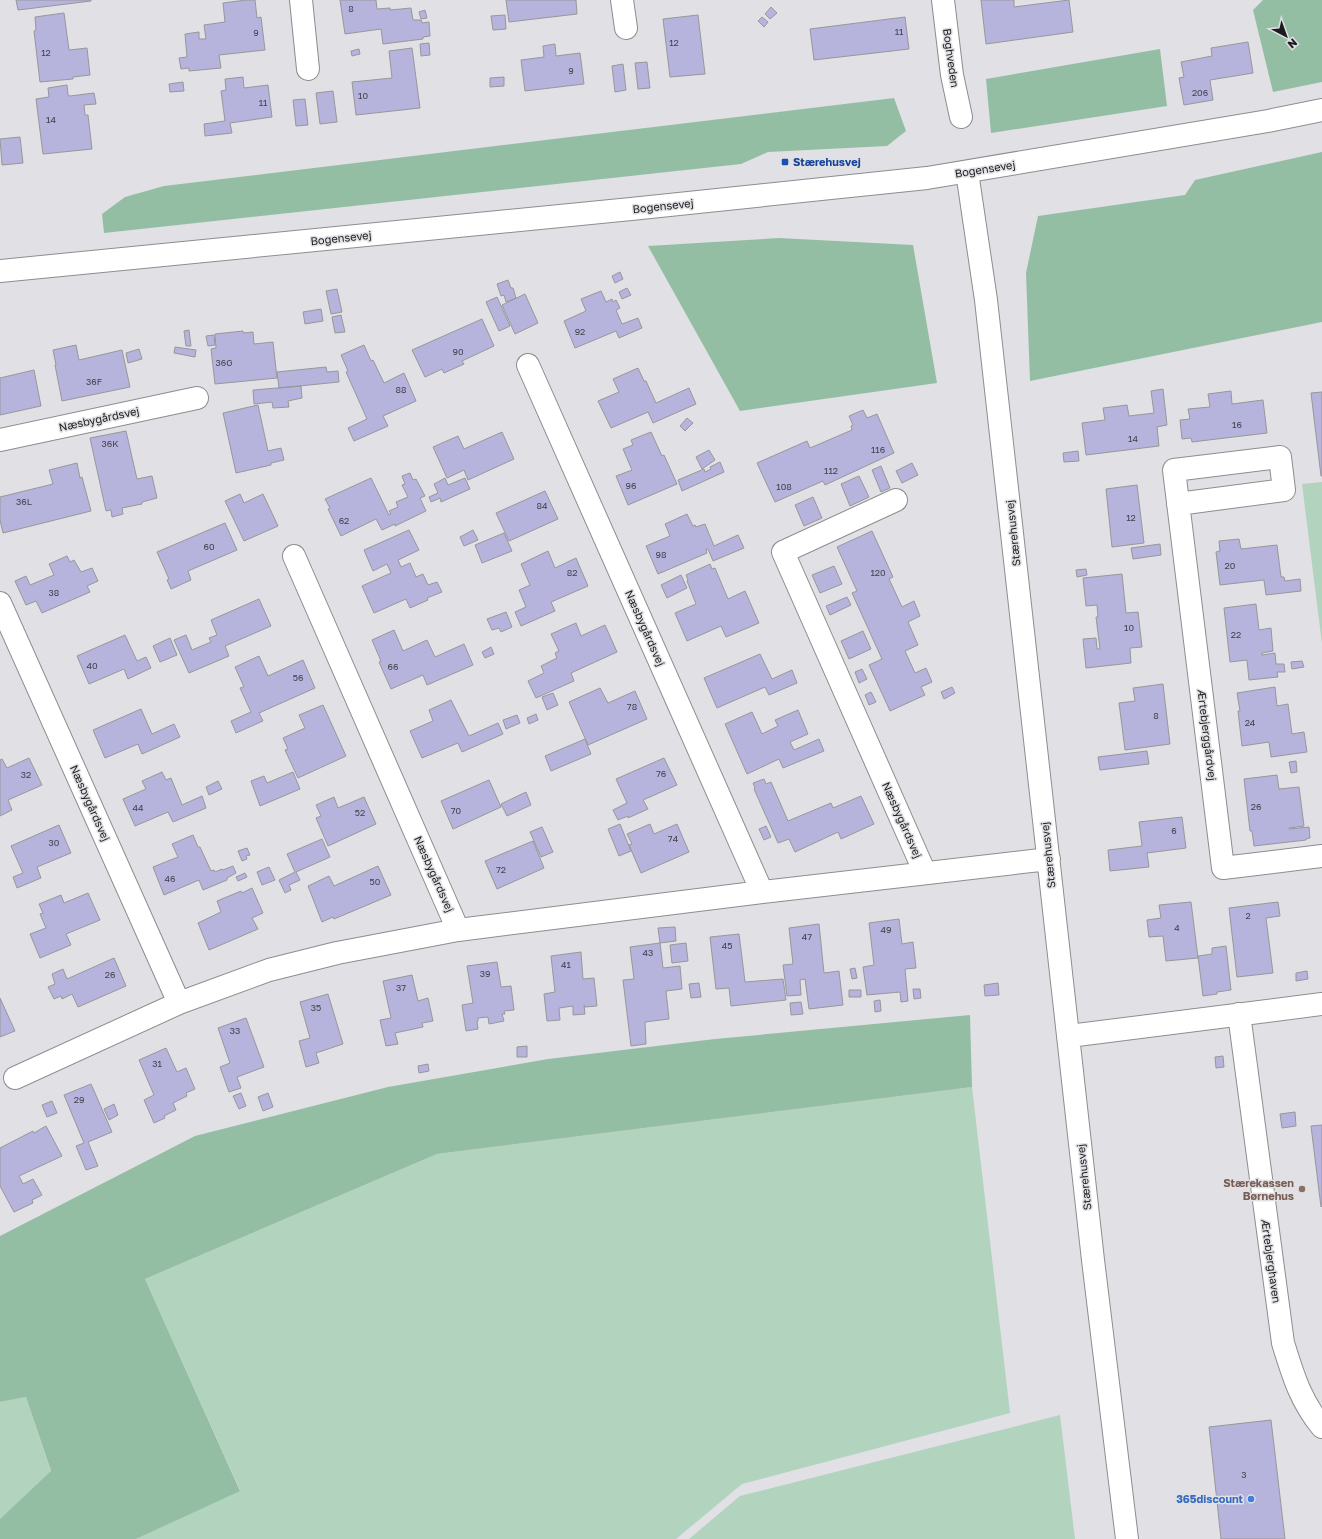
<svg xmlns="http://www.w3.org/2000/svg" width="1322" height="1539" font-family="'Golos Text',sans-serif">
	<rect width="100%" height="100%" fill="#e1e0e5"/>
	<path fill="#b2d3be" d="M1322 482V644L1302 484Z
		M972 1087 1010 1413 742 1484 676 1539H136L240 1490 145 1279 437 1154Z
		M26 1397 51 1472 0 1519V1402Z
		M1060 1415 1075 1539H689L740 1496Z"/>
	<path fill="#94bea4" d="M1263 0H1322V82L1273 92 1253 10Z
		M1160 49 1167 106 991 133 986 79Z
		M894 98 906 131 887 146 768 152 741 164 104 233 102 214 125 197 164 186Z
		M1322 152V322L1030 381 1026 273 1038 216 1185 195 1195 180Z
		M779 238 913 245 937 383 740 411 648 246Z
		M970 1015 972 1087 437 1154 145 1279 240 1491 136 1539H0V1519L51 1471 26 1397 0 1402V1236L195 1136 388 1087 548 1059 715 1039Z"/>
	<path fill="#b6b3dc" stroke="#97979b" d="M16 0H91V1L18 10Z
		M246 0H255L257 18 261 17 265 50 219 55 221 68 189 71V68L181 69 179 58 187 57 185 34 199 32V39H206L204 25 225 22 223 3Z
		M340 0H376L377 9 390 8V10L411 8 413 20H421L422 23 429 22 430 36 423 37V39L383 44 381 29 345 34Z
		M506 0H576L577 14 509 22Z
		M981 0H1014V7L1069 0 1073 32 986 44Z
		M771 7 777 13 770 19 765 14Z
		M425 10 427 18 421 19 419 12Z
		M64 13 69 50 87 48 90 75 73 77V79L40 82 34 31 36 30 35 17Z
		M505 15 506 29 493 30 491 16Z
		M698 15 705 74 670 77 663 19Z
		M762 17 768 22 764 27 758 21Z
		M905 17 909 49 814 60 810 29Z
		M1248 42 1253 73 1210 80 1213 100 1184 105 1179 78 1184 77 1181 62 1212 56 1211 48Z
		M429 43 430 55 421 56 420 44Z
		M555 44 556 56 580 53 584 84 525 91 521 60 544 57 543 46Z
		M412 48 420 108 356 115 352 82 392 78 389 51Z
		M359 49 360 54 352 56 351 51Z
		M647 62 650 88 638 89 635 63Z
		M623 64 626 90 615 92 612 66Z
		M243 77 244 88 268 85 272 117 230 123 232 133 205 136 204 124 225 121 221 91 226 90 225 79Z
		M504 77V86L490 87V78Z
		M183 82 184 91 170 92 169 84Z
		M67 85 68 95 70 96 94 93 96 104 84 105 85 115H88L92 149 43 154 36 99 49 97 48 88Z
		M333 91 337 122 320 124 316 93Z
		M305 99 308 125 296 126 293 100Z
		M20 137 23 163 2 165 0 139Z
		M620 272 623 279 615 283 612 276Z
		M508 280 511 288H513L516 298 506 302 504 295 501 296 497 284Z
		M627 288 631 295 622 299 619 292Z
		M337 289 342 312 331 314 326 291Z
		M601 291 606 302 612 299 613 302 616 300 620 308 616 310 622 324 638 318 642 328 619 338 616 331 575 348 564 321 586 311 581 299Z
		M525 294 538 323 515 334 502 305Z
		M497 297 510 326 499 331 486 302Z
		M321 309 323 321 305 324 303 312Z
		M341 315 345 332 335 333 332 317Z
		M482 319 494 346 462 361 464 364 444 373 442 369 425 377 412 350Z
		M189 330 191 346H186L184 331Z
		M243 331V333L253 332 254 344 273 342 277 378 215 384 211 349 216 348 215 334Z
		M214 335 215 345 208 346 206 336Z
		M76 345 79 360 122 350 130 387 62 401 55 365H56L53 350Z
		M364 345 371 361 373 360 384 383 404 373 416 401 383 416 388 426 354 441 348 428 367 419 346 372 348 371 341 355Z
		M175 347 196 350 195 357 174 353Z
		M139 349 142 359 128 363 126 353Z
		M326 367 327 372 338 371 339 382 279 388 277 372Z
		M638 368 644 381H646L656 403 689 388 696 404 653 423 648 412 611 428 598 401 619 392 613 379Z
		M34 370 41 406 0 415V378Z
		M301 386 302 398 288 401 289 407 273 408 272 402 254 404 253 390Z
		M1163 389 1167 425 1157 427 1159 446 1086 455 1082 423 1105 420 1103 408 1127 405 1129 416 1154 413 1151 391Z
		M1231 391 1232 404 1263 400 1267 433 1192 442 1191 438 1182 439 1180 420 1190 419 1188 409 1210 407 1208 394Z
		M1322 392V476H1321L1311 393Z
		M258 405 268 451 281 448 284 460 271 463V465L236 473 223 413Z
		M863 410 867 418 877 414 894 453 825 485 823 481 775 502 757 463 807 441 810 448 852 430 851 426 853 425 849 416Z
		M687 418 693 423 685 431 680 426Z
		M126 431 137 479 152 476 157 498 142 502V504L122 508 123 514 112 517 111 510 106 511 90 438Z
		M502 432 514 459 468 480 464 470 447 478 433 447 458 436 464 449Z
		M651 432 662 456 664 455 677 484 628 505 616 476 632 470 623 449 633 445 631 440Z
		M709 450 715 460 702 469 696 457Z
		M1078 451 1079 461 1064 462 1063 453Z
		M720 462 724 472 682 491 678 480 704 469 705 472 711 469 710 467Z
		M77 463 80 478 82 477 91 511 3 533 0 520V497L53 484 49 470Z
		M912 463 918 475 902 483 896 471Z
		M881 466 890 488 881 492 872 470Z
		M410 473 413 480 416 479 425 496 420 498 426 511 395 526V524L382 530 376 519 341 536 328 509 330 508 325 499 371 478 389 515 391 514 389 511 398 507 396 502 408 497 402 485 405 484 402 476Z
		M859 476 869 497 850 506 841 484Z
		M445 478 448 485 465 478 470 489 441 502 440 498 431 502 429 497 438 493 434 484Z
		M1137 485 1144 543 1112 547 1106 489Z
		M545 491 558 519 509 541 496 513Z
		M240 494 244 503 263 494 278 526 244 541 225 501Z
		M813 497 822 518 804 526 795 505Z
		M687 514 693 526 695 525 696 527 705 524 714 546 738 535 744 548 713 561 708 549H706L707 553 658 574 646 546 670 536 665 524Z
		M225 523 237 550 188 571 191 580 171 589 167 580 169 579 157 552Z
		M409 530 419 550 398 560 401 567 410 563 416 577 423 574 428 585 437 582 442 592 427 598 428 600 410 608 406 599 374 613 362 586 391 573 387 564 373 571 364 550Z
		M473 530 478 540 464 546 460 537Z
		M872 531 893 577 889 579 902 607 914 601 920 616 908 622 918 645 905 651 915 673 926 668 932 682 921 687 925 695 890 711 869 665 882 659 852 593 857 591 837 547Z
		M504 533 512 551 482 563 475 545Z
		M1239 539 1241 549 1277 545 1281 577H1284L1285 581 1300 579 1301 591 1266 595 1264 580 1220 585 1216 552 1220 551 1219 541Z
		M1160 544 1161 555 1133 559 1131 548Z
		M548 551 555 568 576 558 588 586 551 602 555 611 521 626 515 612 526 607 519 590 530 585 521 564Z
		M67 556 70 562 74 560 81 572 92 568 98 581 87 586 90 592 42 613 36 601 26 605 15 581 26 576 30 585 54 575 49 564Z
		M710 564 712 569 715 568 728 599 745 591 759 623 726 637 721 626 687 641 675 613 696 604 687 581 688 580 686 575Z
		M834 566 842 584 820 593 812 575Z
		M1086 569 1087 575 1077 577 1076 570Z
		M1122 574 1126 613 1138 612 1142 647 1130 648 1131 663 1086 668 1083 639 1096 638 1097 649H1100L1096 617H1098L1097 605 1086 606 1083 578Z
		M681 575 687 588 667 598 661 585Z
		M847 597 851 605 830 615 826 606Z
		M259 599 271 626 225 646 229 656 189 673 174 640 186 635 192 650 211 642 209 638 217 635 211 620Z
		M1256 604 1259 630 1271 628 1273 651 1262 653V655L1275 653 1276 664H1284L1285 672H1277L1278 677 1249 680 1247 660 1230 662 1224 608Z
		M506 612 512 627 501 632 499 628 492 630 487 619Z
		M576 623 581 636 605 625 617 652 571 673 574 681 536 698 528 681 544 673 541 666 557 658 555 653 559 651 551 634Z
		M394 630 403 651 427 640 435 657 464 644 473 665 427 685 423 675 391 689 379 662 381 661 372 640Z
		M863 631 871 649 849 659 841 641Z
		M125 635 137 661 146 657 151 668 128 679 124 669 89 684 77 656Z
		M170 638 177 655 160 662 153 646Z
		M491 647 494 654 485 658 482 652Z
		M760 654 772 679 792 670 797 683 769 695 765 687 717 708 704 678Z
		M259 656 268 676 303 660 315 688 259 713 263 721 236 733 231 721 251 712 240 688 244 687 235 667Z
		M1302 661 1304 667 1292 669 1291 662Z
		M862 669 867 679 859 683 855 672Z
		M1163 684 1170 744 1125 750 1119 703 1135 701 1133 688Z
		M952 687 955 693 944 699 941 692Z
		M1275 687 1277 706 1288 704 1292 734 1304 732 1307 752 1271 757 1269 742 1242 746 1238 711H1240L1237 693Z
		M600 688 608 703 635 691 647 719 588 745 569 702Z
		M871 692 876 702 869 705 865 695Z
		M553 693 558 705 547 710 542 697Z
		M451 700 469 736 498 723 503 734 462 752 458 743 422 758 410 731 433 721 429 710Z
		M323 705 346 756 298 778 285 750 288 749 283 738 305 728 299 715Z
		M141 709 152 734 174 724 180 737 142 754 138 744 105 758 93 730Z
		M798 710 808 734 790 742 794 750 819 739 824 751 783 768 779 759 747 774 725 724 752 712 762 734 778 726 775 720Z
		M536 714 538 720 529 724 527 718Z
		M517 715 520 723 506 729 503 720Z
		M585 739 591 754 551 771 545 756Z
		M1147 751 1149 764 1100 770 1098 757Z
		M29 758 42 785 8 800 12 810 0 816V760L2 759 7 768Z
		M664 758 677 785 643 800 648 809 628 818V816L618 820 613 810 627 803 616 779Z
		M1296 761 1297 772 1291 773 1289 762Z
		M162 772 166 780 171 778 182 805 202 796 206 808 173 822 168 812 135 826 123 799 146 789 142 781Z
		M293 772 300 789 260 806 251 781 264 776 267 783Z
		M1277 775 1279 789 1299 787 1304 826 1289 828V829L1309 827 1310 838 1306 839V840L1254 846 1252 831H1250L1244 779Z
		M764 779 766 784 771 782 788 821 831 803 833 808 861 796 874 824 841 839 838 832 795 852 789 839 778 843 754 789 755 788 753 783Z
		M489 780 501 807 453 829 441 801Z
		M218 781 222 789 209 795 206 787Z
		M526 792 531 805 507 816 501 804Z
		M334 797 338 808 364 797 376 824 328 846 316 818 321 816 316 805Z
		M1182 817 1186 848 1147 853 1149 867 1110 871 1108 850 1142 846 1139 822Z
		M620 824 631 851 619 856 608 829Z
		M650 824 654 834 677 824 689 852 641 873 629 845 632 844 627 834Z
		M59 825 71 853 37 867 41 878 17 888 13 877 23 873 11 846Z
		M766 826 771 837 764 840 759 829Z
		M542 827 553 852 541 857 530 832Z
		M193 835 198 847H200L211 871 214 870 215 872 222 869 223 870 233 866 236 873 227 878V880L203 890 199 880 164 895 153 867 178 857 172 844Z
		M322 839 330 857 296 872 300 880 289 885 291 890 285 893 279 880 295 872 287 854Z
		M533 841 544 868 497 889 485 861Z
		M247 848 250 855 246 856 247 859 242 861 238 851Z
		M378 866 391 895 334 919 333 917 322 922 308 886 329 876 334 886Z
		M269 867 275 880 262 885 257 872Z
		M245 873 247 877 238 881 236 877Z
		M252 888 263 913 252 918 258 929 209 950 198 923 221 912 217 901 241 891 242 893Z
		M88 893 100 920 66 934 71 945 40 958 30 934 46 928 40 914 43 913 39 904 61 895 64 903Z
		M1191 902 1198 958 1166 961 1163 936 1149 937 1147 920 1161 918 1159 905Z
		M1278 902 1280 916 1266 918 1273 973 1237 977 1229 908Z
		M899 919 902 944 913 942 916 968 905 969 908 1001 901 1002 900 992 867 995 863 967 874 965 869 923Z
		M819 924 824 973 839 971 843 1005 809 1009 805 979 800 980 801 995 787 996 783 965 793 964 789 928Z
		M675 927 676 941 660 943 658 928Z
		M739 934 745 982 783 979 786 1000 731 1006 729 988 716 989 710 937Z
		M660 943 663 968 680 966 682 989 666 991 669 1019 645 1022 646 1044 631 1046 623 980 634 979 630 947Z
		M686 943 688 961 672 963 670 945Z
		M1226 946 1231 990 1217 992V994L1203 996 1198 956 1212 954V948Z
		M581 952 583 979 594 978 597 1006 585 1007 584 1005 585 1014 573 1015V1006L559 1008 560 1020 547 1021 544 994 555 992 551 956Z
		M114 958 126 986 78 1007 72 994 62 999 61 996 54 999 48 987 55 984 52 974 63 969 67 979Z
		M497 962 501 987 511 986 514 1010 504 1011 505 1014H502L504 1021 489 1024 488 1017 478 1018V1021H477L478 1029 466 1031 462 1005 473 1003 467 966Z
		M855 968 857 978 852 979 850 969Z
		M1307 971 1308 979 1296 981V973Z
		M412 975 418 1001 428 998 433 1021 422 1023 423 1027 395 1033 398 1044 386 1046 380 1020 391 1018 383 981Z
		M699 983 701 997 691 998 689 984Z
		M998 983 999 995 985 996 984 985Z
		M913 989H920L921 998 914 999Z
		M849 990H861V997H849Z
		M328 994 343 1044 316 1053 319 1063 306 1067 299 1041 310 1038 300 1002Z
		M0 998 15 1031 0 1037Z
		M880 1000 881 1011 875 1012 874 1001Z
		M801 1002 803 1014 791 1015 790 1003Z
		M246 1018 264 1067 237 1077 241 1088 229 1092 220 1067 230 1063 218 1028Z
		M527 1046V1057H517V1047Z
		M166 1048 177 1072 186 1068 195 1089 186 1093 187 1096 173 1103 176 1110 164 1116 165 1118 154 1123 144 1100 154 1095 139 1060Z
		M1223 1056 1224 1067 1216 1068 1215 1057Z
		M428 1064 429 1071 419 1073 418 1066Z
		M91 1084 112 1132 88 1142 98 1166 86 1170 76 1146 84 1143 64 1095Z
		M241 1093 246 1106 239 1109 233 1096Z
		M268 1093 273 1107 263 1111 258 1097Z
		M52 1101 57 1113 47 1117 42 1105Z
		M114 1104 118 1115 109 1120 104 1109Z
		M1295 1112 1296 1126 1282 1128 1280 1114Z
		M1322 1125V1206L1321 1207 1311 1126Z
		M46 1126 62 1156 19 1176 23 1184 33 1179 42 1195 32 1200 33 1203 14 1212 0 1186V1148L33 1131 34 1133Z
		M1271 1420 1285 1539H1221L1209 1427Z"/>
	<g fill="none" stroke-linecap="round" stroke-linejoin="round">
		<g stroke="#8d8d90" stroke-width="24">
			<path id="minor" d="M301 0 308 69
				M622 0 626 28
				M943 0 952 75 961 117
				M967 172 986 300 1093 1260 1127 1539
				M528 365 762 892
				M0 440 197 398
				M896 500 783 552 925 873
				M1178 504 1284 490 1280 457 1174 470 1223 868 1322 856
				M294 556 458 930
				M0 603 179 1003
				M1239 1014 1283 1343C1293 1375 1300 1400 1322 1427
				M1069 1036 1322 1004
				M15 1078 179 1003 269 970 337 953 458 930 762 892 1049 859"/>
		</g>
		<g stroke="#8d8d90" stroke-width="24">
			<path id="major" d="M0 271 631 209 927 178 1268 121 1322 110"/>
		</g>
		<use href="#minor" stroke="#fff" stroke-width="22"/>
		<use href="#major" stroke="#fff" stroke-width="22"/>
	</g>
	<rect fill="#1a4fb4" stroke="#e1e0e5" stroke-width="1.5" x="781" y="158" width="8" height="8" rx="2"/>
	<circle fill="#8d6e63" stroke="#e1e0e5" stroke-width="1.5" cx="1302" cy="1189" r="4"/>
	<circle fill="#3f7fe0" stroke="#e1e0e5" stroke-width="1.5" cx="1251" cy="1499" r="4"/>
	<g text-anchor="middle" stroke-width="3" stroke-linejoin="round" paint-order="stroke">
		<g font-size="9" fill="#42424d">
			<text x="351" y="12">8</text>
			<text x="899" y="35">11</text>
			<text x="256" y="36">9</text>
			<text x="674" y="46">12</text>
			<text x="46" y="56">12</text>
			<text x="571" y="74">9</text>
			<text x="1200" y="96">206</text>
			<text x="363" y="99">10</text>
			<text x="263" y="106">11</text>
			<text x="51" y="123">14</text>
			<text x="580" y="335">92</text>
			<text x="458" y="355">90</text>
			<text x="224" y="366">36G</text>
			<text x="94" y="385">36F</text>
			<text x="401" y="393">88</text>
			<text x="1237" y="428">16</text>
			<text x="1133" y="442">14</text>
			<text x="110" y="447">36K</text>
			<text x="878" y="453">116</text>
			<text x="831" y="474">112</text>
			<text x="631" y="489">96</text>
			<text x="784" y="490">108</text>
			<text x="24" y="505">36L</text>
			<text x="542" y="509">84</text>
			<text x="1131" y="521">12</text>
			<text x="344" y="524">62</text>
			<text x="209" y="550">60</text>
			<text x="661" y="558">98</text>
			<text x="1230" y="569">20</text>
			<text x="572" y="576">82</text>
			<text x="878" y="576">120</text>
			<text x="54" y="596">38</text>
			<text x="1129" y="631">10</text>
			<text x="1236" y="638">22</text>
			<text x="92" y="669">40</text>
			<text x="393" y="670">66</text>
			<text x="298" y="681">56</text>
			<text x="632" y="710">78</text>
			<text x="1156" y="719">8</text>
			<text x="1250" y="726">24</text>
			<text x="661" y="777">76</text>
			<text x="26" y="778">32</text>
			<text x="1256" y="810">26</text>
			<text x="138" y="811">44</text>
			<text x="456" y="814">70</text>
			<text x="360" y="816">52</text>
			<text x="1174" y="834">6</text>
			<text x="673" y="842">74</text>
			<text x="54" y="846">30</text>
			<text x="501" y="873">72</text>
			<text x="170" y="882">46</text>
			<text x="375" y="885">50</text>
			<text x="1248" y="919">2</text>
			<text x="1177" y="931">4</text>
			<text x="886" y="933">49</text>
			<text x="807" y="940">47</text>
			<text x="727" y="949">45</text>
			<text x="648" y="956">43</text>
			<text x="566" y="968">41</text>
			<text x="485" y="977">39</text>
			<text x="110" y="978">26</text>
			<text x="401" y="991">37</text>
			<text x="316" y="1011">35</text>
			<text x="235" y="1034">33</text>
			<text x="157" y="1067">31</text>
			<text x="79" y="1103">29</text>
			<text x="1244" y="1478">3</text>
		</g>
		<g font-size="11" fill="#1c1c1d" stroke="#e1e0e5">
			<text transform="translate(951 58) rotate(82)" y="4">Boghveden</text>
			<text transform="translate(985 169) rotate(-9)" y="4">Bogensevej</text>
			<text transform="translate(663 206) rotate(-6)" y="4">Bogensevej</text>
			<text transform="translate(341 238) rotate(-6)" y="4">Bogensevej</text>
			<text transform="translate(99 419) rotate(-12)" y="4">Næsbygårdsvej</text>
			<text transform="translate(1013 533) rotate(-96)" y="4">Stærehusvej</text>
			<text transform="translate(645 628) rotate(66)" y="4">Næsbygårdsvej</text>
			<text transform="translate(1207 735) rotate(83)" y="4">Ærtebjerggårdvej</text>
			<text transform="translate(90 803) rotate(66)" y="4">Næsbygårdsvej</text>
			<text transform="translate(902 820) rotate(66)" y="4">Næsbygårdsvej</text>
			<text transform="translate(1048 855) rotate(-96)" y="4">Stærehusvej</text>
			<text transform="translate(434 874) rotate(66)" y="4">Næsbygårdsvej</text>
			<text transform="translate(1084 1177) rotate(-96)" y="4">Stærehusvej</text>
			<text transform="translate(1271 1261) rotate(82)" y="4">Ærtebjerghaven</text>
		</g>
		<g font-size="11" font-weight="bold" fill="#164399" stroke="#e1e0e5" text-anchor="start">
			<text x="793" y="166">Stærehusvej</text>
		</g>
		<g font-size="11" font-weight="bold" fill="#785e54" stroke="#e1e0e5" text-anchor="end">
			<text x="1294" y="1187">Stærekassen<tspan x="1294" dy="13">Børnehus</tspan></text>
		</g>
		<g font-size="11" font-weight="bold" fill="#366cbe" stroke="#e1e0e5" text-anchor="end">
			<text x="1243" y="1503">365discount</text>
		</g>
	</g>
	<g transform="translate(1286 36) rotate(139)" stroke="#e1e0e5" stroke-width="3" paint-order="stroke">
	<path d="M0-3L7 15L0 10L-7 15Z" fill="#1c1c1d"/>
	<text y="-6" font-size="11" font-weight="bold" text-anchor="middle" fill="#1c1c1d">N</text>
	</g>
</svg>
